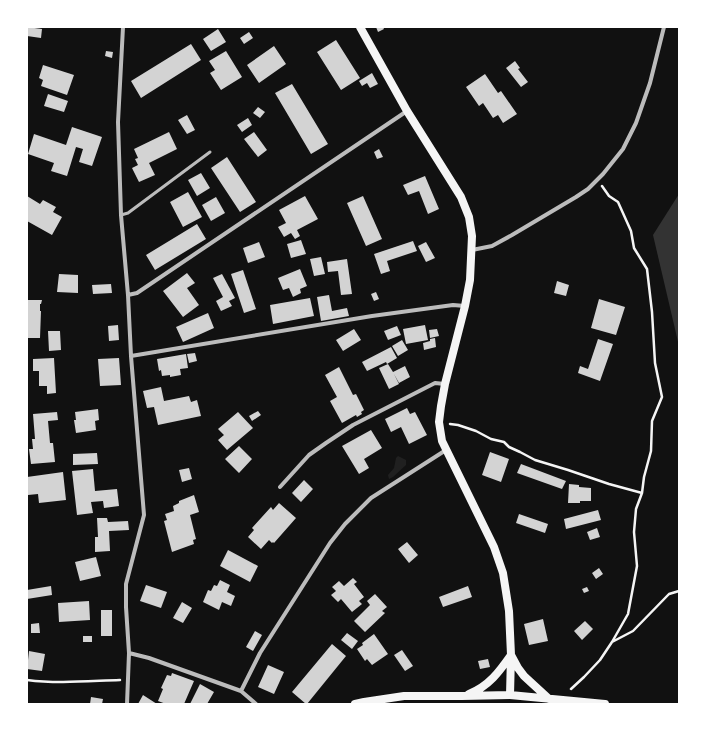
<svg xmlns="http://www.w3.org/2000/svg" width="706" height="731" font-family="Signika,sans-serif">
	<rect width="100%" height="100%" fill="#111"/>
	<path fill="#202020" d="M398 456 406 460V465L393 477 389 479 388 475 394 468 396 458Z"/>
	<path fill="#333" d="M679 194V346L653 235Z"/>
	<path fill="#d3d3d3" d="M27 27 42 29 41 38 27 36Z
		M376 27H383L384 29 378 32Z
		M218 29 226 42 211 51 203 39Z
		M249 32 253 38 244 44 240 38Z
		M336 40 360 78 341 90 317 52Z
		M191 44 201 60 141 98 131 81Z
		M274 46 286 64 259 83 247 65Z
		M106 51 113 52 112 58 105 56Z
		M226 51 242 77 221 90 210 73 215 70 209 61Z
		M515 61 520 68 518 69 528 82 521 87 506 68Z
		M43 65 74 75 67 95 41 86 43 80 39 78Z
		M372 73 378 84 370 88 367 83 362 86 359 81Z
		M485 74 498 93 501 91 517 114 503 123 498 115 493 118 483 103 479 106 466 87Z
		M292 84 328 144 311 154 275 93Z
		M48 94 68 101 64 112 44 106Z
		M258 107 265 112 260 118 253 113Z
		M187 115 195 130 187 134 178 120Z
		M248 118 252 125 242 132 237 125Z
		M72 127 102 137 92 166 79 162 83 149 76 147 67 176 51 171 54 163 28 154 34 134 66 145Z
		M169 132 177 149 149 163 155 175 139 182 132 168 138 165 135 159 138 158 134 149Z
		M254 132 267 150 258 157 244 139Z
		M379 149 383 157 377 159 374 152Z
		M227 157 256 202 240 212 211 168Z
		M201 173 210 188 197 196 188 180Z
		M425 176 439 209 428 214 419 191 408 195 403 185Z
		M188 192 202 217 183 227 170 202Z
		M27 196 40 204 43 200 56 207 53 212 62 217 52 235 27 221Z
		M305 196 318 219 297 230 300 236 295 239 291 233 284 237 278 227 286 223 279 210Z
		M363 196 382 239 366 246 347 203Z
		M216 197 225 213 211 221 202 205Z
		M197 224 206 239 155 270 146 255Z
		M301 240 306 254 291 258 287 244Z
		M413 241 417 251 387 261 390 271 381 274 374 254Z
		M259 242 265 257 248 263 243 248Z
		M426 242 435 258 426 262 418 246Z
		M321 257 325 274 314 276 310 259Z
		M347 259 352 294 341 295 338 271 328 272 327 262Z
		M300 269 307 286 300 289 301 293 293 297 289 288 283 290 278 278Z
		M243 270 256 309 244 313 231 274Z
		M187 273 195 283 187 288 199 305 183 317 163 291Z
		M59 274 78 275V293L57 292Z
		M222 274 235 298 229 301 232 306 221 311 216 301 223 297 213 278Z
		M557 281 569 285 566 296 554 293Z
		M111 284 112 293 93 294 92 285Z
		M376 292 379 299 374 301 371 294Z
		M329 295 332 311 347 308 349 316 321 321 317 297Z
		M310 298 314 316 273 324 270 305Z
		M599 299 625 307 616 335 591 328Z
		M27 300H42L41 304H40V311H41L40 338H27Z
		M208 313 214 328 183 342 176 327Z
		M118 325 119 340 109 341 108 326Z
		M425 325 428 340 406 344 403 329Z
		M397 326 401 335 388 340 384 331Z
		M354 329 361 340 343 351 336 340Z
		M437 329 439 336 430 338 429 330Z
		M48 331H60L61 350 49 351Z
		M435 338 436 347 424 350 423 343 430 341V339Z
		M598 339 613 344 600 381 578 373 580 366 588 369Z
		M402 340 408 350 398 356 392 346Z
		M391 347 397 358 387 364 386 362 367 371 362 362Z
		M195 353 197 361 189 363 187 354Z
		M186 354 188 368 180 369 181 375 170 377V375L162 376 161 370 159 371 157 359Z
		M54 358 56 393 47 394V386H39V371H33V359Z
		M119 358 121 385 100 386 98 359Z
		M388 364 393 372 405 366 410 377 399 383 394 374 399 384 389 389 379 368Z
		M339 367 353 395 356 394 364 410 361 412 362 414 357 417 356 415 342 423 330 401 337 397 325 375Z
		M161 387 164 401 189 396 191 402 197 400 201 416 158 425 154 407 147 408 143 391Z
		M407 408 410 414 415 412 427 435 409 444 401 427 391 432 385 419Z
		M98 409 99 420 95 421 96 430 76 433 74 420H76L75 412Z
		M258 411 261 415 252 421 249 416Z
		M57 412 58 420 48 421 50 443H53L55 462 31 464 29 449H33L32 439H35L33 414Z
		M238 412 253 428 227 450 218 440 224 435 218 429Z
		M371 430 382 448 364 459 369 468 359 474 342 446Z
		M239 446 252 459 239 473 225 459Z
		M490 452 509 459 501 482 482 475Z
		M97 453 98 464 73 465V454Z
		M521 464 566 481 562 489 517 473Z
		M189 468 192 479 182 482 179 470Z
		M93 469 95 491 117 489 119 506 104 508 103 501 91 502 93 513 77 515 72 471Z
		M63 472 66 500 39 503 38 494 28 495 27 477Z
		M304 480 313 489 301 502 292 493Z
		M569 484 579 485V487L591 488V501H580V503H568Z
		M194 495 199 512 190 515 196 539 193 540 194 544 172 552 164 521 167 520 165 514 174 511 173 506 179 503V501Z
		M279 503 296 518 274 543 273 542 272 543 269 540 261 549 248 537 254 530 252 528 271 507 273 510Z
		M598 510 601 520 566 529 564 519Z
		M519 514 548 524 545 533 516 523Z
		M97 518H107L108 522 128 521 129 530 109 531 110 551 95 552V537H98Z
		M597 528 600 537 590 540 587 532Z
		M407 542 418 555 409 563 398 549Z
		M228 550 258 566 250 582 220 566Z
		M96 557 101 576 80 581 75 562Z
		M599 568 603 574 596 579 592 573Z
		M353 578 357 582 354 584 364 597 359 601 362 604 352 612 341 599 338 602 331 595 336 591 332 587 339 581 344 586Z
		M220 580 230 585 227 592 235 596 231 606 222 602 219 610 203 602 208 590 211 591 214 585 217 586Z
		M146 585 167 592 161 608 140 601Z
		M51 586 52 595 27 599V590Z
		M468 586 472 597 443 607 439 597Z
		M587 587 589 591 584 593 582 589Z
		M375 594 387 607 382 611 385 613 365 632 354 621 370 605 367 601Z
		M89 601 90 620 59 622 58 603Z
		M182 602 192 608 183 623 173 618Z
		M101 610H112V636H101Z
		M543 619 548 641 529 645 524 624Z
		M585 621 593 629 582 640 574 631Z
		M39 623 40 633H31V624Z
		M255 631 262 635 253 651 246 647Z
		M347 633 358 641 352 649 341 640Z
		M374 634 388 654 372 665 367 659 365 661 357 649 363 645 362 643Z
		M83 636H92V642H83Z
		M332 644 346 656 307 704H306L292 692Z
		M402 650 413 666 405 671 394 655Z
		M29 651 45 654 42 671 27 669Z
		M488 659 490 667 480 669 478 661Z
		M268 665 284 672 274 694 258 687Z
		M172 673 194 681 184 704H166L158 701 163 689 161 688 167 675 171 676Z
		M200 684 214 692 207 704H190Z
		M143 695 157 704H138Z
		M91 697 103 699 102 704H90Z"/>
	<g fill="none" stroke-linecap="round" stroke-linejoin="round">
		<path stroke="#f5f5f5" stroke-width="2.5" d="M450 424 458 425 476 431 491 439 504 442 509 447 520 452 535 460 568 470 609 484 642 493
			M612 642 633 631 669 594 679 591
			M27 680C58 684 89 681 120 680
			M571 689 584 677 600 660 612 642 628 614 637 566 634 532 636 509 642 493 644 477 651 451 652 421 662 397 655 363 652 312 647 269 634 248 631 231 618 202 609 196 602 186"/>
		<path stroke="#bcbcbc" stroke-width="3" d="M121 215 128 213 210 152"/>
		<path stroke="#bcbcbc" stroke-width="4" d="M123 27 118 122 121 215 128 295 131 356 144 515 126 584V607L129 653 127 704
			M472 250 492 246 512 235 576 197 588 189 603 174 623 149 636 123 650 83 664 27
			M128 295 137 293 407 111
			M131 356 372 316 453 305 465 306
			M280 487 309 455 326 443 353 425 435 383 445 384
			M129 653 149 658 241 691 256 704
			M241 691 260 653 330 543 345 524 371 498 446 450"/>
		<path stroke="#f5f5f5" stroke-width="8" d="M360 27 407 111 461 197 469 217 472 236 470 280 465 306 445 384 441 406 439 422 442 441 494 547 503 573 509 611 511 655 510 695
			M469 694C489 686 499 672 511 655L518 668 524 676 549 699
			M355 704 364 702 404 696H462L510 695 605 704"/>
	</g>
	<rect width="706" height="731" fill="none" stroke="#ffffff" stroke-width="56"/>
</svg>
